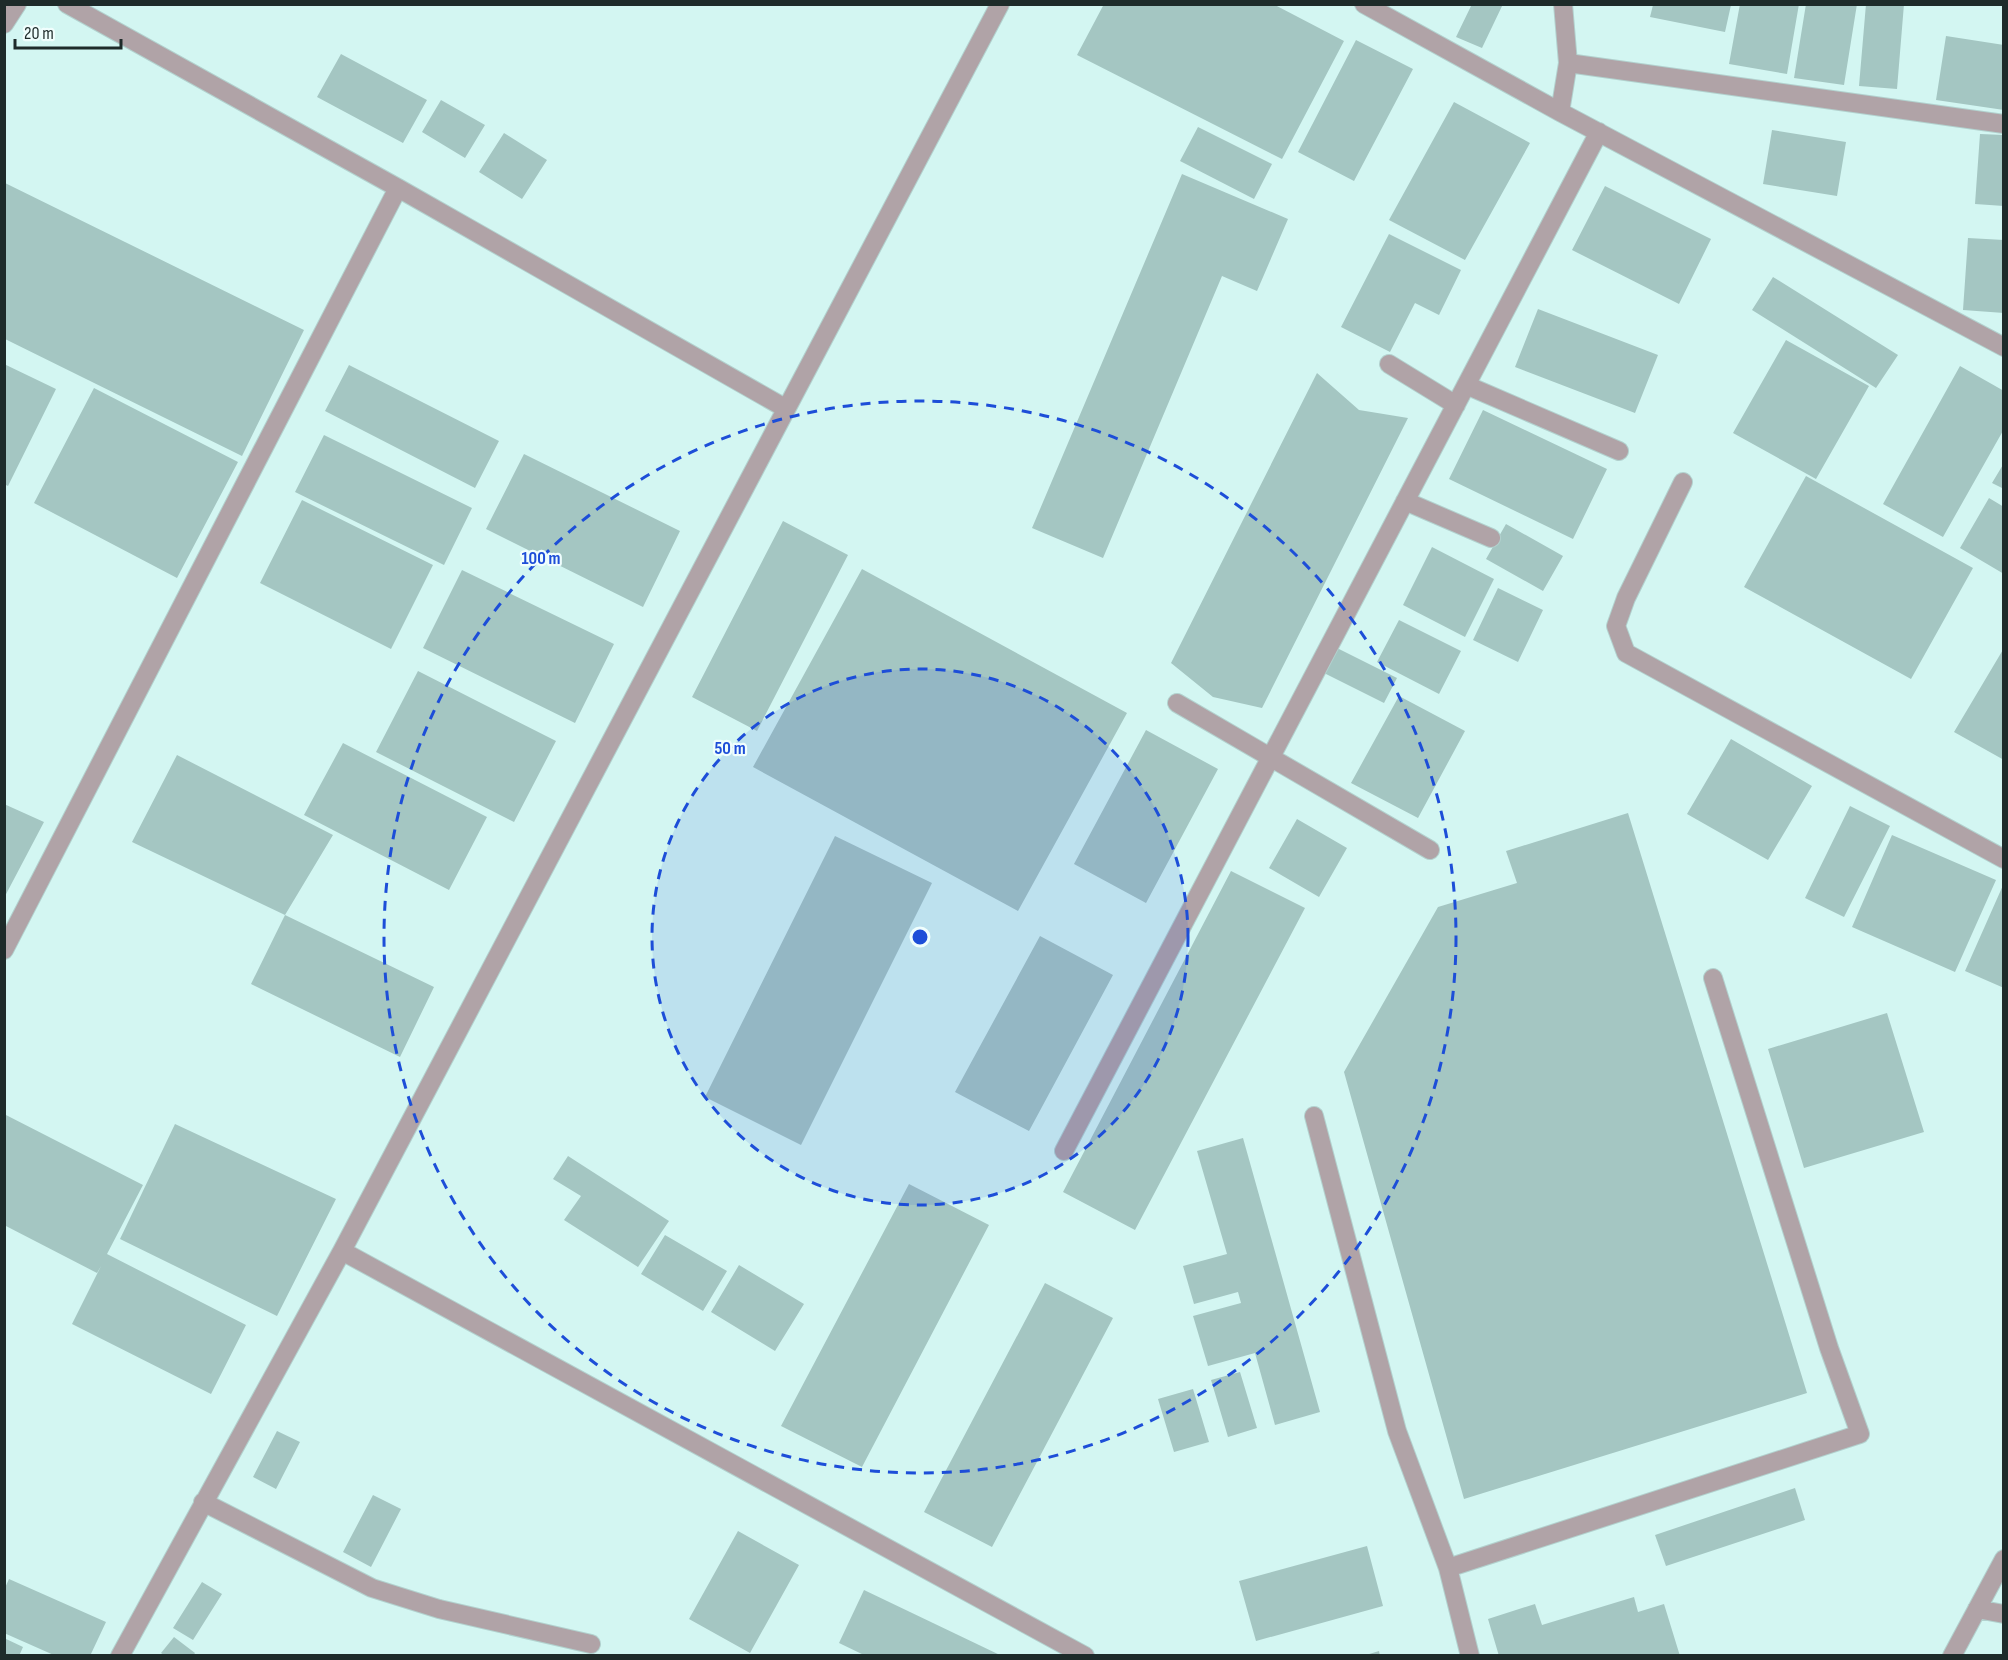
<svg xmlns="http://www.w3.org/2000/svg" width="2008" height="1660" font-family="'Sofia Sans Condensed',sans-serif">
	<rect width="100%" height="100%" fill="#d3f6f2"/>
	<path fill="#a4c6c2" d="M1104 4H1273L1344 41 1282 159 1077 55Z
		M1472 4H1503L1482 48 1456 37Z
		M1740 4H1799L1787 74 1729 64Z
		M1806 4H1857L1844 85 1794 78Z
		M1866 4H1904L1897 89 1859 86Z
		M1653 5H1731L1725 32 1650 17Z
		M1946 36 2004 45V110L1936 100Z
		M1356 40 1413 69 1354 181 1298 152Z
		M341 54 427 100 403 143 317 97Z
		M441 100 485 125 465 158 422 132Z
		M1454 102 1530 143 1465 260 1389 220Z
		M1198 127 1272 164 1254 199 1180 161Z
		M1772 130 1846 142 1837 196 1763 184Z
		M504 133 547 160 522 199 479 172Z
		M1980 134 2004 135V206L1975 204Z
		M1182 174 1288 219 1257 291 1222 276 1103 558 1032 528Z
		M5 183 304 330 242 456 5 339Z
		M1605 186 1711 239 1679 304 1572 250Z
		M1389 234 1461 270 1439 315 1415 303 1390 352 1341 327Z
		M1968 238 2004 240V313L1963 310Z
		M1773 277 1898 355 1876 388 1752 310Z
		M1538 309 1658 355 1635 413 1515 367Z
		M1786 340 1869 386 1816 479 1733 433Z
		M4 364 56 389 8 486 4 484Z
		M349 365 499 441 475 488 325 411Z
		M1960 366 2004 391V429L1943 537 1883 504Z
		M1317 373 1359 410 1408 418 1262 708 1213 697 1171 663Z
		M94 388 238 462 177 578 34 503Z
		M1483 410 1607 469 1573 539 1449 479Z
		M324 435 472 508 444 565 295 492Z
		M524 454 680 531 643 607 486 529Z
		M2004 463V489L1992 483Z
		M1806 476 1973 568 1911 679 1744 587Z
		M1989 498 2004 507V574L1960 548Z
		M302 500 433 565 391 649 260 583Z
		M783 521 848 555 757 731 692 697Z
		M1506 524 1563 556 1543 591 1486 559Z
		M1432 547 1494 579 1465 637 1403 605Z
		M862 569 1127 713 1018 911 753 767Z
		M462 570 614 644 575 723 423 648Z
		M1498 588 1543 610 1518 662 1473 640Z
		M1399 620 1461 651 1439 694 1377 662Z
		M1335 647 1397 678 1384 703 1322 672Z
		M2004 648V760L1954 732Z
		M418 671 556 741 514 822 376 752Z
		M1399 696 1465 731 1418 818 1351 783Z
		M1146 730 1218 769 1146 903 1074 864Z
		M1731 739 1812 786 1768 860 1687 814Z
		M343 743 487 817 449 890 304 815Z
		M177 755 333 835 285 915 132 842Z
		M4 804 44 822 4 898Z
		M1850 806 1890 826 1844 917 1805 898Z
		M1628 813 1807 1393 1464 1499 1344 1072 1438 907 1517 883 1506 851Z
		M1297 819 1347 848 1319 897 1269 868Z
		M1892 835 1996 880 1955 972 1852 927Z
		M835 836 932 883 801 1145 705 1097Z
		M1231 871 1305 908 1135 1230 1063 1192Z
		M2004 883V988L1965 971Z
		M285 915 434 987 400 1057 251 984Z
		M1040 936 1113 975 1029 1131 955 1092Z
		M1887 1013 1924 1132 1804 1168 1768 1049Z
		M4 1114 143 1185 107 1254 246 1325 211 1394 72 1324 101 1266 97 1273 4 1225Z
		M175 1124 336 1199 277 1316 120 1239Z
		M1243 1138 1320 1412 1275 1425 1255 1353 1208 1366 1193 1316 1241 1303 1238 1292 1194 1304 1183 1266 1227 1254 1197 1151Z
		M568 1156 669 1221 638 1267 564 1220 581 1196 553 1179Z
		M909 1184 989 1225 862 1467 781 1426Z
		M665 1235 727 1271 703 1311 641 1274Z
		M739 1265 804 1304 775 1351 711 1312Z
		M1045 1283 1113 1318 992 1547 924 1512Z
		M1240 1372 1257 1428 1228 1437 1211 1380Z
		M1193 1389 1209 1442 1174 1452 1158 1399Z
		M277 1431 300 1442 276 1489 253 1477Z
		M1795 1488 1805 1520 1666 1566 1655 1535Z
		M373 1495 401 1509 371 1567 343 1552Z
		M738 1531 799 1565 750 1653 689 1619Z
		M1367 1546 1383 1606 1256 1641 1239 1581Z
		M9 1579 106 1622 90 1656H56L4 1633V1590Z
		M202 1582 222 1594 193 1640 173 1628Z
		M864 1590 1002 1656H866L839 1643Z
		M1634 1597 1638 1612 1664 1604 1680 1656H1499L1488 1619 1535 1604 1542 1625Z
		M174 1637 195 1653 193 1656H165L161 1653Z
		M4 1638 23 1647 19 1656H4Z
		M1379 1651 1380 1656H1366V1655Z"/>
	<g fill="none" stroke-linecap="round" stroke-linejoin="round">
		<g stroke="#b2d1ce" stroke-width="20">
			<path id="minor" d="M67 4 398 188 785 408
				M1364 4 1560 112 2004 347
				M1563 4 1568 63
				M4 24 17 4
				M1560 112 1568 63 2004 124
				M1389 364 1456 405
				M1466 385 1619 451
				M1683 482 1626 598 1616 626 1626 653 2004 859
				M1405 501 1491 538
				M1177 703 1430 850
				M4 950 398 188
				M1314 1116 1397 1431 1448 1568 1470 1656
				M1064 1151 1599 132
				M342 1251 1085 1656
				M203 1502 372 1588 439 1609 591 1644
				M1448 1568 1860 1434 1829 1348 1713 978
				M1977 1609 2004 1614
				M120 1656 342 1251 1000 4
				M1952 1656 2004 1559"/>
		</g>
		<use href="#minor" stroke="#b0a3a7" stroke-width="18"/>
	</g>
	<circle cx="920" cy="937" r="268" fill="#1d4ed8" fill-opacity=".12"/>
	<g fill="none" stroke="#1d4ed8" stroke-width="3" stroke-dasharray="10 8">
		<circle cx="920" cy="937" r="268"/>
		<circle cx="920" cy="937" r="536"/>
	</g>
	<circle cx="920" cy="937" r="9" fill="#1d4ed8" stroke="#f0fefd" stroke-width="3"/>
	<g font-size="18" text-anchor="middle" font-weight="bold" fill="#1d4ed8" stroke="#f0fefd" stroke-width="4.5" stroke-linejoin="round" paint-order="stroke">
		<text x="541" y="564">100 m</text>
		<text x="730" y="754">50 m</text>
	</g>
	<rect width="2008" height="1660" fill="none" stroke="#1e2b2a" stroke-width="12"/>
	<path d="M15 39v9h106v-9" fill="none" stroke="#1e2b2a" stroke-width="3"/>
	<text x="24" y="39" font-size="18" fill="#1e2b2a" stroke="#f0fefd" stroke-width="4.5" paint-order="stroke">20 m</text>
</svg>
